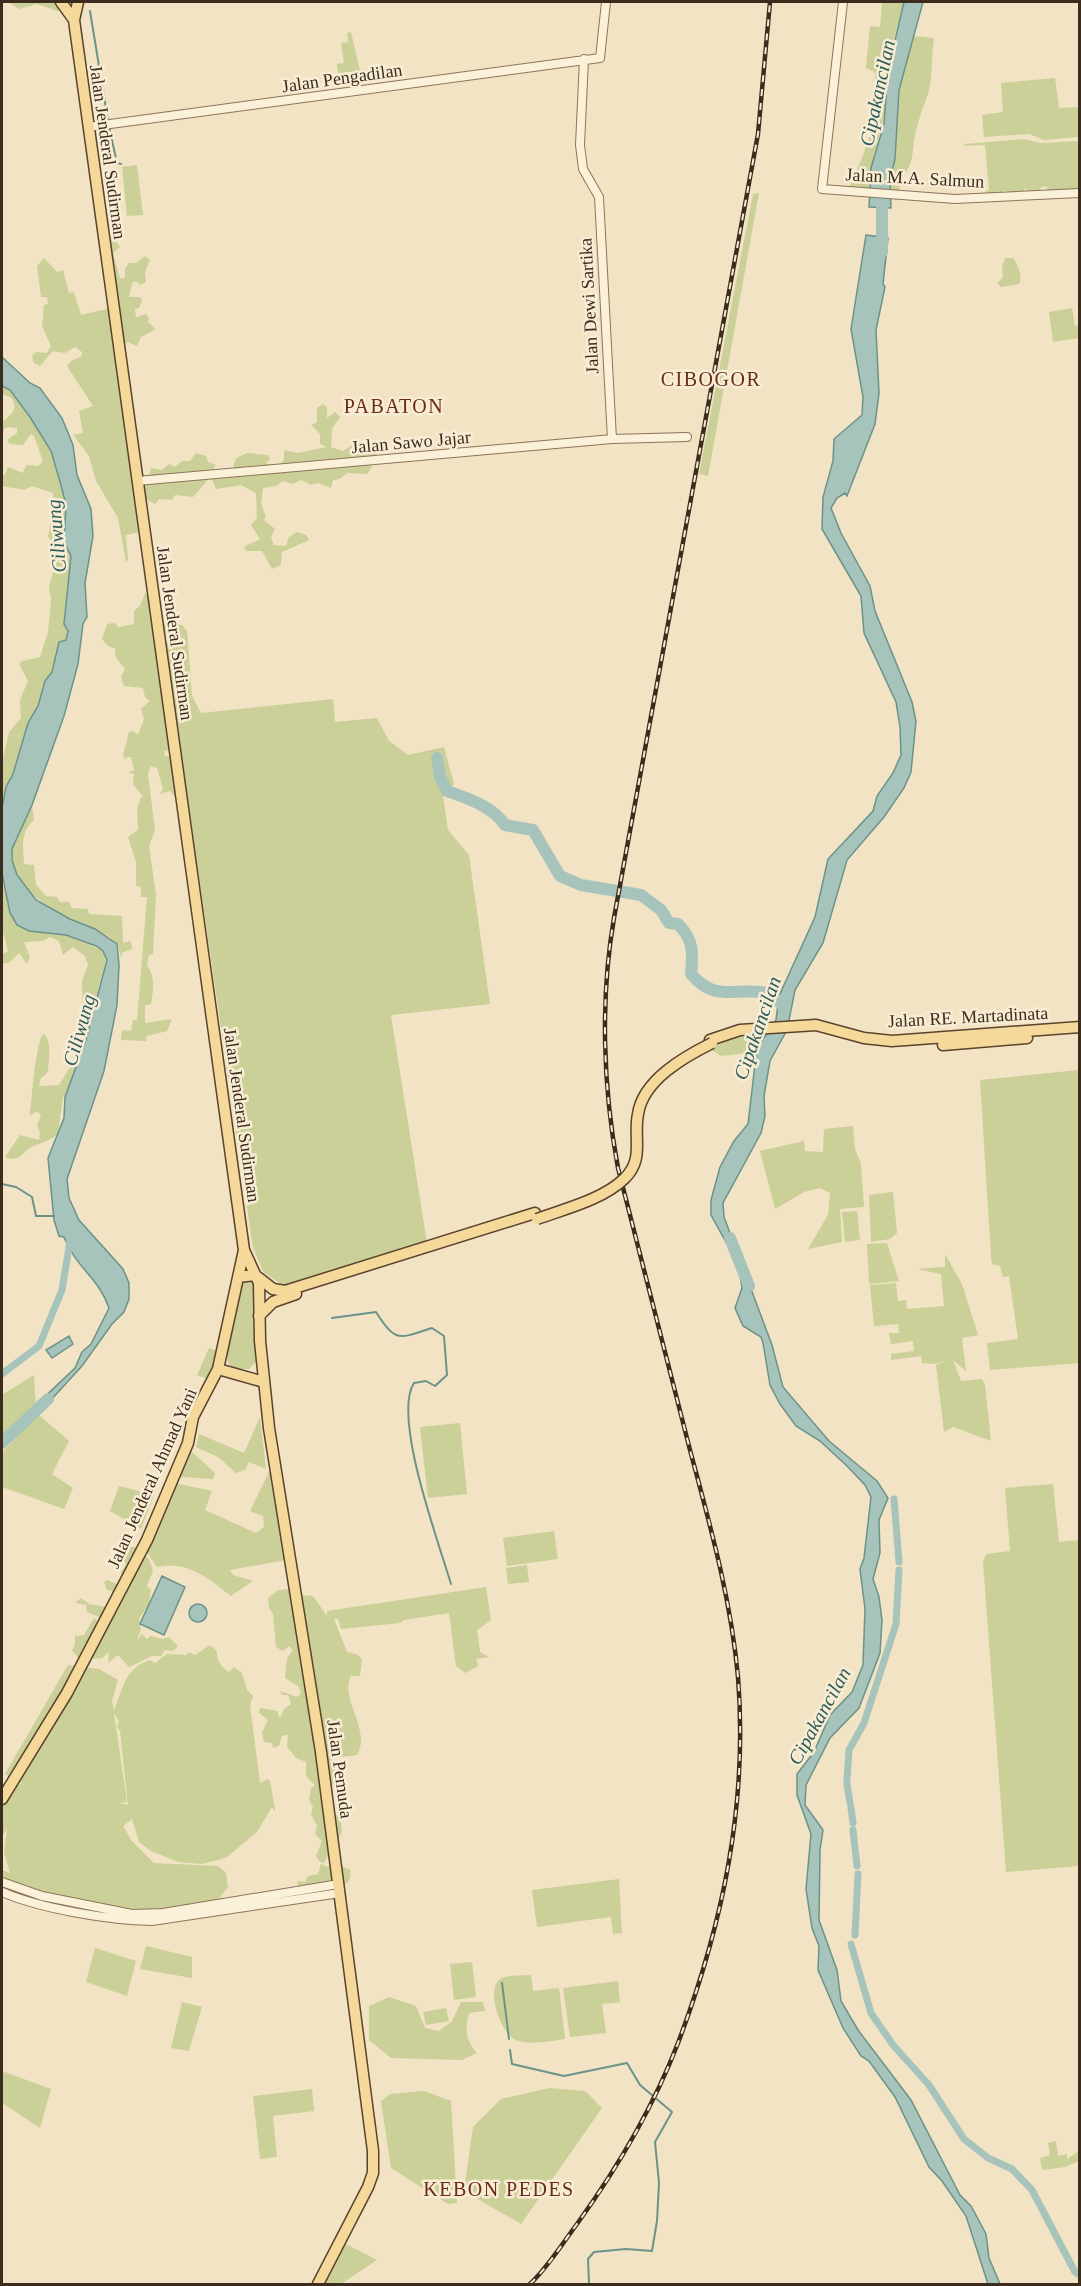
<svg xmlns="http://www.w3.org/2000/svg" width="1081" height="2286" font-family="Georgia,serif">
	<rect width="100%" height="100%" fill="#f1e3c4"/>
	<path fill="#cad097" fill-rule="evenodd" d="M8 2H63V8L57 11 37 4 19 9Z
		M882 2H904L893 42 888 75 887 104 871 168 870 193 848 191C865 149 882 119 875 72L866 68 870 26 880 27Z
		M351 32 360 71 338 73 337 64 344 63 341 43 348 42 347 33Z
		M912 36 934 38C931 55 933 72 929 90 925 104 919 117 916 131 911 150 916 164 900 179L899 195H890L899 90Z
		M1055 78 1059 108 1079 107V137L1044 140 1029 134 984 137 982 115 1003 112 1001 83Z
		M1024 139 1040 143 1079 141V192L1070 189 1048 191 1046 186 1041 187 1039 193 1029 194 1025 187 1024 194 1012 196 1005 190 1001 193 987 194 986 191 991 189H989L985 145 964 146 965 144Z
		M137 165 143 215 127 216 122 167Z
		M759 193 708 476 699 474 753 194Z
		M113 237 120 247 113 253 120 278H125V269L129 263H136L145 256 150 260 145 272 146 282 140 285 136 281 132 283 129 297H140L142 301 139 308 135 309 136 317 146 314 149 318 148 322 156 329 141 337 137 346 128 342 123 345 144 531 126 535 128 560 126 562 118 518 96 481 89 456 73 435 83 433 79 411 93 406 67 366 71 361 82 356V352L75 347 65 353 53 351 40 366 34 363 32 356 36 352 47 353 51 346 42 326 44 305 48 304 47 297H41L37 266 44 258 57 272 63 270 69 293 74 292 81 315 111 308 113 265 104 241Z
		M1005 258H1013C1018 264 1023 277 1019 284L1001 287 997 283 1003 277 1002 266Z
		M1072 308 1075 326 1079 325V338L1053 342 1049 312Z
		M2 386 10 390 30 417 51 451 61 485 66 505 64 542 71 556 64 623 68 631 66 640 59 642 52 672 42 688V697L28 723 2 808V763L9 732 21 718 20 700 28 681 19 664 22 661 40 657 48 632 51 600 49 586 60 551 48 537 54 506 53 493 32 486 24 490 2 486V475H5L8 467 23 473 26 465 38 466 43 461 34 436 31 434 23 445 10 444 7 440 17 433V428L8 427 4 429 2 440V422C11 415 18 411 12 398L2 394Z
		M323 404 327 408V418L335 412 340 417 332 429 331 447 343 451 359 441 367 449 375 451 377 456 369 462 372 467 367 474 347 473 340 479 333 480 331 488 318 483 311 485 301 480 293 484 283 481 276 486 263 488 261 503 266 517 264 520 275 529 271 537 274 545 286 546 289 537 297 532 306 535 309 540 282 552 281 565 272 569 262 551H246L244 547 260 539 251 525 257 518 256 493 241 485 216 489 212 479 214 475 233 468 236 458 247 453 268 455 270 459 266 463 277 467 284 460V450L298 453 327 447 320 444V434L311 425 317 422V408Z
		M196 453 206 456 208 462 216 465 206 482 193 497 175 495 172 500 159 499 155 504 146 499 143 486 149 478 151 468 162 470 169 464 175 467 182 461H190Z
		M145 593 149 597V613L160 662 157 671 164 691 161 699 168 708 170 750 164 751 165 756 173 757 177 794 175 797 170 791 160 794 163 789 157 768 151 766 148 774 155 830 149 846 156 895 153 954 149 955 147 966C156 977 153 990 151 1004L145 1005V1023L172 1019 167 1031 147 1036 146 1041 121 1040 122 1030 131 1031 133 1020H137L147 897H141V887L136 886V862L128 837 138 830 137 809 141 797 144 798 133 784 134 774 128 773 134 770 131 757H126L125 760 123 755 129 732 133 731 138 735 144 719 141 709 150 701 145 697 143 688 124 686 121 677 125 669 115 656V649L108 646 102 639 107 624 114 623 119 627 134 624V611L140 606Z
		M168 620 174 624 182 625 187 631 192 696 201 713 333 699 335 722 377 718 389 741 408 755 444 747 454 784 443 796 448 830 469 855 490 1004 391 1015 427 1243 284 1286 264 1273 253 1248 165 643 171 642 162 627Z
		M32 805 34 820C20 832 23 847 24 864L34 865 36 885 46 896 57 897 60 902H69L72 908 88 909 89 914 122 916 123 943 131 941 132 949 122 953 121 958 118 945 110 937C80 920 0 896 13 848 17 833 27 820 32 805Z
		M2 873 10 913 37 932 66 935 103 951 106 960 94 1005 96 1013 69 1091 63 1097 58 1133C52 1140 44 1142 36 1145 23 1149 21 1164 5 1157L20 1135 39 1140 40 1133 37 1125 41 1116 37 1111 30 1116V1112C33 1086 34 1061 41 1037L44 1034C53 1043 48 1060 48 1072L41 1078 39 1086 59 1085 77 1056 75 1037 83 1015 82 981 88 965 85 956 73 947 63 955 59 941 50 937 43 941 24 942 30 957 27 964 19 953 10 962 2 964V954L8 952 4 935 2 934Z
		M765 1035 756 1052 721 1056 710 1049 731 1037Z
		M1079 1070V1363L990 1370 987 1343 1018 1339 1009 1276 1003 1277 1000 1266 992 1264 991 1256 980 1080Z
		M853 1126 855 1149 861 1164 864 1207 840 1209 842 1242 808 1249 828 1215 830 1193 820 1188 804 1192 775 1209 760 1151 804 1141 805 1151 823 1152 824 1129Z
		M893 1192 897 1233 890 1239 871 1242 869 1195Z
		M857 1211 860 1240 845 1242 842 1212Z
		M887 1243 899 1281 869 1284 867 1244Z
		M945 1254 962 1284 978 1335 962 1338 966 1371 953 1360 961 1381 982 1379 985 1385 991 1441 953 1427 944 1432 936 1365 952 1357 936 1364 922 1363 921 1356 891 1360V1354L914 1351 913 1341 891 1344 889 1333H899L898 1324 874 1326 870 1285 896 1283 898 1301 906 1300 907 1309 944 1306 941 1274 917 1269 945 1267Z
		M247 1278 254 1281 258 1360 249 1369H235L228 1363 227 1357 241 1283Z
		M209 1348 222 1353 213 1381 197 1375Z
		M34 1375 36 1410 2 1443V1395Z
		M38 1414 69 1441 52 1474 73 1488 64 1509 2 1487V1453Z
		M260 1417 266 1469 249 1462 245 1470 236 1473 218 1457 196 1447 199 1434 244 1453Z
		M460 1423 467 1494 428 1498 420 1427Z
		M191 1451 215 1473 213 1479 180 1477Z
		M270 1470 286 1560 230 1570 233 1575 253 1581 231 1596C208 1579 189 1560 157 1567L146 1551 174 1483 212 1491 205 1510 256 1533 264 1527 263 1516 250 1511Z
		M1053 1484 1059 1542 1079 1540V1866L1006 1872 983 1562 986 1554 1010 1551 1005 1488Z
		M119 1486 154 1495 141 1529 110 1511Z
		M554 1531 558 1559 507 1566 503 1538Z
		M129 1547H136L149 1559 153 1571 147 1586 151 1590 149 1604 139 1619 141 1629 137 1640 142 1634 147 1639 150 1636 164 1639 169 1637 178 1646 173 1651 165 1650 161 1656H152L129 1667 118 1655 108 1663 109 1652 102 1658 91 1659 89 1666H86L72 1651 75 1644V1636L84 1635 94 1618 99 1622 101 1618 87 1612 86 1605 75 1603 81 1598 89 1604 112 1608V1591L107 1590 104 1582 107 1580 117 1584 123 1578 121 1572 126 1565 121 1553Z
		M527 1565 529 1582 508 1584 506 1568Z
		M486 1587 491 1620 477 1630 480 1652 489 1657 476 1659 478 1666 465 1673 456 1666 449 1613 404 1620 400 1623 341 1629 338 1619H334L347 1652 356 1654 362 1659 360 1676H351C339 1699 372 1730 357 1755L332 1758 336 1773 335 1785 320 1786 334 1814 340 1817 342 1832C336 1842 329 1853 324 1863L320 1862 316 1856 322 1841 315 1834 317 1826 311 1814 313 1807 309 1800 311 1788 315 1785 306 1776V1762L296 1758 287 1747 288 1735 282 1736 279 1746 273 1748 272 1743 264 1742 262 1732 268 1720 259 1713 260 1708 278 1711V1716L281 1717 284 1709 291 1704 288 1695H282L280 1691 297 1697 301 1693 299 1687 285 1678 287 1658 293 1650 289 1646 283 1651 276 1647 273 1614 269 1608 268 1598 278 1590 293 1589 300 1595 313 1596 327 1616V1611Z
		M210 1645 217 1651C216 1660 221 1667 229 1672L234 1667 242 1673 247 1690 253 1696 250 1705 260 1783 268 1779 270 1781 275 1809 274 1811 272 1807 257 1832 227 1857 218 1860 202 1864 178 1862 151 1851 139 1842 132 1819 123 1826 132 1841 154 1863 218 1866 226 1873 228 1887 218 1900 152 1914 42 1896 2 1882V1870L10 1873 4 1852 7 1828 2 1837V1803L15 1782 25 1785 5 1774 68 1665 99 1669 118 1680 112 1701 114 1710C123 1691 123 1669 150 1660L155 1663 167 1654 186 1655 189 1652 195 1655ZM114 1713 119 1721 117 1727 120 1731 128 1805 120 1803 127 1802Z
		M321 1864 328 1867 330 1864 350 1869C353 1886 341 1887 328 1886L329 1892 324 1893 321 1890 300 1894 297 1881 305 1882 308 1876 318 1874Z
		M619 1879 622 1933 613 1934 611 1917 537 1927 532 1890Z
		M146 1946 192 1957V1978L140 1969Z
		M95 1948 136 1961 127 1996 86 1982Z
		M472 1962 476 1997 454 2000 450 1964Z
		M531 1975 533 1991 559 1988 565 2039C550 2041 533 2045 518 2041 501 2036 486 1992 499 1980 505 1974 523 1976 531 1975Z
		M618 1981 620 2002 602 2004 606 2033 570 2037 563 1988Z
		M389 1997 416 2006 425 2028 439 2031 452 2021 461 2002H483L485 2011 469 2013C465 2029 465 2040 477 2053L462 2060 391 2058 369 2040V2006Z
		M182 2002 202 2007 189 2051 171 2048Z
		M446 2008 449 2021 426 2025 423 2012Z
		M2 2071 51 2089 40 2128 2 2103Z
		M549 2088 585 2091 602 2108 521 2224 464 2191 473 2127 501 2099Z
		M312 2089 314 2111 273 2116 277 2157 260 2159 253 2096Z
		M424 2091 451 2101 457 2203 448 2204 391 2168 381 2101 390 2094Z
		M1056 2141 1058 2156 1067 2154V2159L1079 2151V2161L1065 2167 1042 2170 1040 2158 1050 2155 1048 2143Z
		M346 2244 377 2260 341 2284 325 2283Z"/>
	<path fill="#a6c4bb" stroke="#6c9389" stroke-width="1.5" d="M904 2H923L899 90 895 159 890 181 891 208 869 207 871 168 884 124 888 70Z
		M866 235 888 238 883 284 885 287 876 330 879 393 875 424 847 496 845 493 837 498 831 508 841 533 870 586 875 611 912 702 916 721 911 772 904 788 884 817 847 860 823 943 795 990 787 1030 770 1061 764 1096 765 1116 761 1133 723 1203 724 1217 772 1345 783 1387 829 1441 877 1481 888 1498 879 1520 880 1553 873 1579 879 1597 882 1620 880 1653 859 1708 830 1738 806 1785 805 1805 823 1830 820 1850 819 1920 837 1970 841 2001 858 2030 911 2100 960 2195 971 2206 986 2234 989 2258 1000 2284H988L966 2216 942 2181 929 2167 895 2097 869 2061 861 2056 843 2028 818 1970 819 1946 812 1928 806 1889 811 1834 797 1795V1774L814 1752 830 1715 852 1692 863 1665 865 1609 860 1569 864 1558 871 1497 865 1485 847 1466 820 1441 796 1426 780 1404 770 1385 763 1343 761 1337 743 1326 735 1308 742 1288 738 1264 711 1215V1200L720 1167 734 1141 748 1124 757 1048 776 1020 779 996 815 917 828 859 873 811 877 796 893 773 901 755 900 727 896 702 864 633 861 596 822 529 823 497 833 461 834 439 862 415 863 397 851 329Z
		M2 357 30 383 40 388 62 418 73 445 77 475 91 509 93 536 85 583 87 617 83 624 78 664 64 716 32 805 12 849V860L17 875 36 900 70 919 95 929 117 944 119 965 117 1005 104 1071 67 1179 69 1198 79 1220 123 1269 129 1283V1299L124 1312 112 1324 82 1366 38 1414 34 1407 75 1368 82 1352 91 1344 109 1308C99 1278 76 1268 64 1237L59 1236 54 1220 48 1158 64 1118 65 1097 85 1043 107 960 103 951 96 946 66 935 29 931 17 925 10 913 2 873V808L6 787 13 774 28 723 38 706 45 681 52 672 59 642 66 640 68 631 64 624 71 556 64 542 66 505 61 485 51 451 30 417 10 390 2 386Z
		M69 1336 73 1344 52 1358 46 1350Z
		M162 1576 185 1587 164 1635 140 1624Z
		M189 1613a9 9 0 1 1 18 0a9 9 0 1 1-18 0Z"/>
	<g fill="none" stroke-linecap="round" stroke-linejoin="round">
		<path stroke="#6c9389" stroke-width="2" d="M90 11 108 121
			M109 127 117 163 121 164
			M2 1184 16 1187 32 1197 36 1216H54
			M332 1318 376 1312C396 1343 398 1339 432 1328L444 1336 447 1375 435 1386 426 1381 414 1383C392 1417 439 1543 451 1584
			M502 1983 509 2039
			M510 2050 512 2064 564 2076 627 2063 640 2085 672 2112 655 2142 659 2183 657 2221 652 2251 626 2249 594 2252 588 2259 589 2284"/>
		<path stroke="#a6c4bb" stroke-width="7" d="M2 1374 39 1346 62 1290 70 1241
			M894 1499 899 1562
			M847 1780 849 1750 864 1723 896 1624 899 1570
			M847 1784 850 1803
			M851 1808 853 1823
			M853 1830 857 1866
			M855 1935 858 1874
			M851 1944 871 2013 893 2045 929 2085 964 2139 988 2158 1012 2169 1032 2190 1075 2272 1080 2275"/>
		<path stroke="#a6c4bb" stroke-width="12" d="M882 252V194
			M437 758 440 777 447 791C469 799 492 806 505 825L533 830 560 876 581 885 641 895 661 910 669 923 678 924C694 940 693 953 691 974 716 1003 735 987 766 993 772 994 780 1003 785 1007
			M730 1238 749 1286
			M2 1443 48 1399"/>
		<g stroke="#8d7459" stroke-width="10">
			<path id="tertiary" d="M843 2 822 189 955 199 1080 193
				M584 59 580 145 583 169 599 197 612 439
				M88 127 600 58 606 2
				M137 481 612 439 687 437
				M2 1882 42 1896 132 1914 163 1913 339 1884
				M2 1892C41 1909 109 1920 152 1921L340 1893"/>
		</g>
		<g stroke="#5a422e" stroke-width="13">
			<path id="primary" d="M61 2 74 20
				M78 2 74 20 244 1250 259 1283 260 1341 269 1428 321 1752 373 2151V2173L368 2187 318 2284
				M710 1040 740 1030 816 1025 864 1038 892 1041 1080 1027
				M943 1045 1027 1038
				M238 1277 255 1275 273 1289 285 1291 535 1213
				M259 1316 273 1302 296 1294
				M218 1369 264 1382
				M2 1799 67 1693 147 1540 188 1443 193 1417 218 1369 244 1250"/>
		</g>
		<use href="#tertiary" stroke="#fbf0d8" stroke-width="8"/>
		<use href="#primary" stroke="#f5d99b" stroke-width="10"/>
		<g stroke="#3c2c1e" stroke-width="4.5">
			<path id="rail" d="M530 2284C548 2267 562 2244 577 2224 618 2167 653 2108 678 2043 723 1924 748 1804 738 1677 731 1599 710 1525 690 1450 666 1356 642 1262 618 1168 603 1088 600 999 614 918L758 134 770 2"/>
		</g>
		<use href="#rail" stroke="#f8edd4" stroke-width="2" stroke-dasharray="7" stroke-linecap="butt"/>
		<g stroke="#5a422e" stroke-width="13" stroke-linecap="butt">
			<path id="primary-bridge" d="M537 1219C564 1209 602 1200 624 1179 645 1159 633 1138 638 1114 643 1080 684 1057 712 1043"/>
		</g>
		<use href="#primary-bridge" stroke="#f5d99b" stroke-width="10"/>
	</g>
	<g text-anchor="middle" stroke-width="5" stroke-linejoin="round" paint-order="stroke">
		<g font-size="18" fill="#3c2c1e" stroke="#f8edd4">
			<text transform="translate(342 78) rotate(-8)" y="6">Jalan Pengadilan</text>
			<text transform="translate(108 152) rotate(82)" y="6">Jalan Jenderal Sudirman</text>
			<text transform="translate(915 178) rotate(3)" y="6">Jalan M.A. Salmun</text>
			<text transform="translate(589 306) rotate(-93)" y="6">Jalan Dewi Sartika</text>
			<text transform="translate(411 442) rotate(-5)" y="6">Jalan Sawo Jajar</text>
			<text transform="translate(175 633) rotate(82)" y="6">Jalan Jenderal Sudirman</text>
			<text transform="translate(968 1017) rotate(-3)" y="6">Jalan RE. Martadinata</text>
			<text transform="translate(242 1115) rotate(82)" y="6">Jalan Jenderal Sudirman</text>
			<text transform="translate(152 1478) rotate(-66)" y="6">Jalan Jenderal Ahmad Yani</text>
			<text transform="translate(340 1769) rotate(82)" y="6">Jalan Pemuda</text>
		</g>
		<g font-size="20" font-style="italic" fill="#2d5d59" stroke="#f8edd4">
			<text transform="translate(877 93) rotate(-78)" y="7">Cipakancilan</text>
			<text transform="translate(56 536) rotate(-95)" y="7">Ciliwung</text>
			<text transform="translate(757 1028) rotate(-71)" y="7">Cipakancilan</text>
			<text transform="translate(79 1030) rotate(-74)" y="7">Ciliwung</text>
			<text transform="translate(819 1716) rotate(-61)" y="7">Cipakancilan</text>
		</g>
		<g font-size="20" letter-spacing="1.5" fill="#6b2b1b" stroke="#f8edd4">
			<text x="711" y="386">CIBOGOR</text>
			<text x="394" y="413">PABATON</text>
			<text x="499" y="2196">KEBON PEDES</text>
		</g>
	</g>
	<rect width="1081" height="2286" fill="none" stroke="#3c2c1e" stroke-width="6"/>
</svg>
